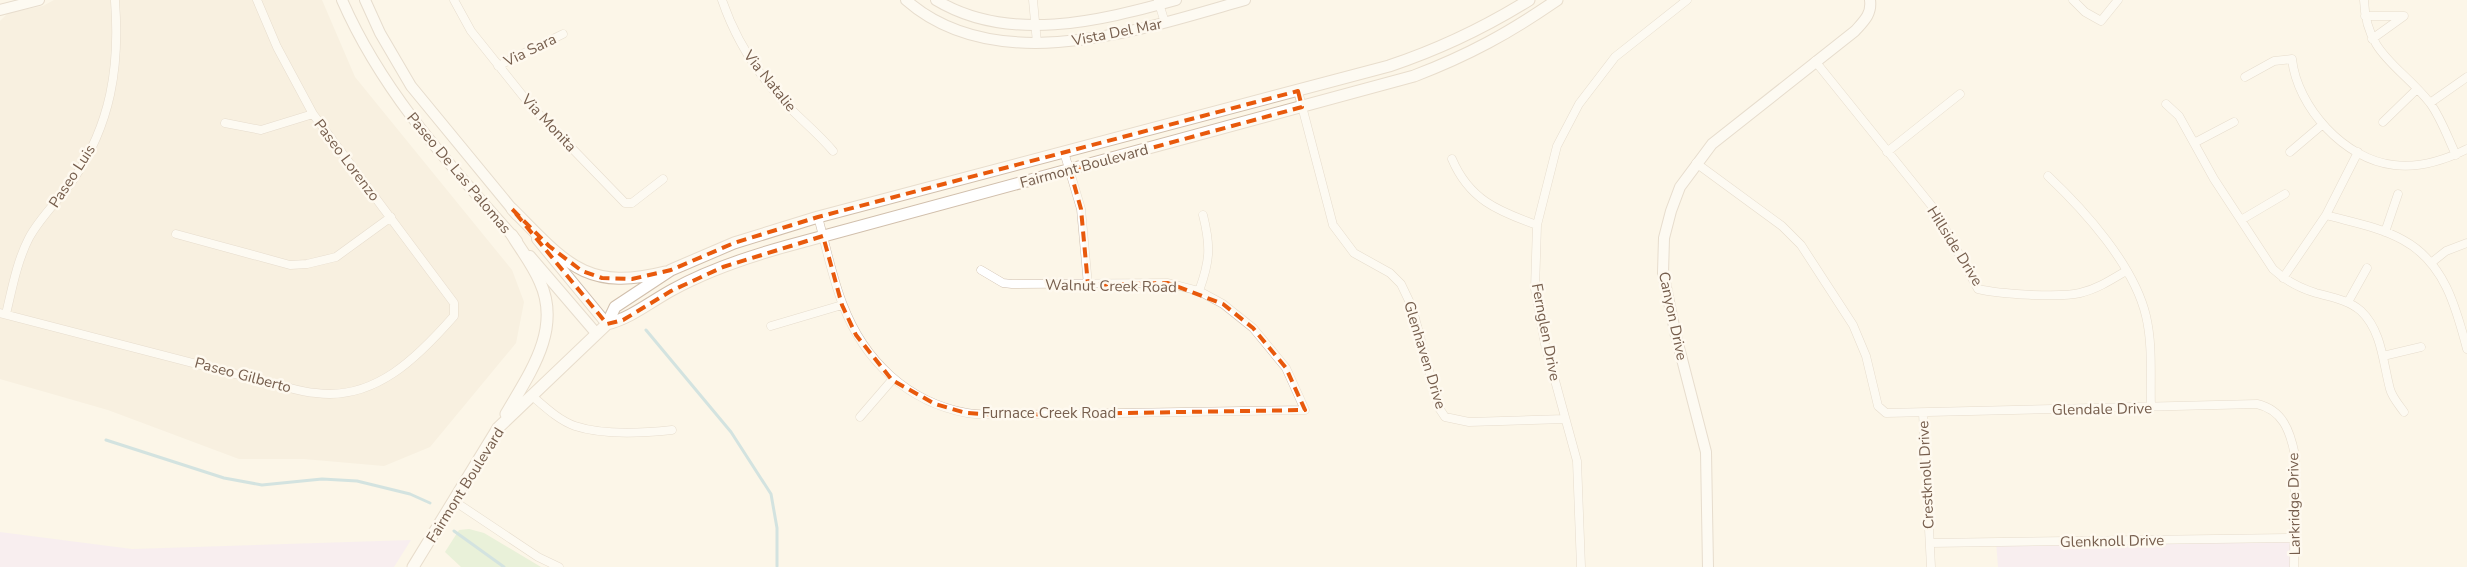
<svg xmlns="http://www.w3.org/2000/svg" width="2467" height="567" font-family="'Nunito Sans',sans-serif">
	<rect width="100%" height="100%" fill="#fcf6e8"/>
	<path fill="#f3e8d7" d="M54 0H322L355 77 512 270 524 302 516 343 430 447 384 466 304 459H239L108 410 0 379V21L8 13 43 6Z"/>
	<path fill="#f3e5f8" d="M0 532 132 549 411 540 394 567H0Z
		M2294 538V567H1998L1996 541Z"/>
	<path fill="#d3eac7" d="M469 529 484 533 541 567H461L445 552 459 530Z"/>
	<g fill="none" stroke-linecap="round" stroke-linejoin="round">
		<path stroke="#a3ccd7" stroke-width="3" d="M646 330 731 432 771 494 777 528V566
			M106 440 224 478 262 485 322 479 357 481 410 494 430 503
			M454 531 504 567"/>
		<g stroke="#cebeae" stroke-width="9">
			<path id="minor" d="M454 0 471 31 531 106 625 203H632L663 179
				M722 0C735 38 756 72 784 102 800 119 818 133 833 151
				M1033 0 1037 43
				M1158 0 1165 23
				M2073 0 2085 12 2101 21 2118 0
				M2364 0C2366 55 2400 65 2430 103 2441 118 2448 138 2456 155
				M2365 16H2404L2372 39
				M1815 61 1935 210 1978 289C1999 294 2059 298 2080 293 2097 289 2111 280 2126 271
				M498 66 563 34
				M2245 77 2274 61 2292 59C2297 107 2345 160 2394 165 2419 168 2445 160 2467 149
				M1298 91 1333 225 1354 253 1390 273 1401 284 1412 307 1439 408 1445 417 1469 422 1565 419
				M2430 103 2467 77
				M2166 104 2179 116 2214 179 2273 269C2286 281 2299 288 2316 293 2331 297 2349 300 2361 311 2382 331 2383 363 2390 389 2392 397 2399 405 2404 412
				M2383 122 2417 89
				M225 123 261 130 313 114
				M2194 143 2234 122
				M1064 152 1081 209 1088 285
				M1887 152 1960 94
				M2290 152 2323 124
				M1452 159C1469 199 1497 211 1537 225
				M1696 163 1782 226 1801 245 1853 325 1866 356 1878 406 1886 413 2257 404C2283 410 2290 431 2295 455L2294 567
				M2048 176C2084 210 2134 265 2146 316 2153 345 2150 377 2151 408
				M2326 215C2351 222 2380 227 2403 240 2444 262 2456 307 2467 349
				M818 217C826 246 832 277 843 305 864 360 907 402 967 413 978 415 990 414 1001 415L1305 410 1286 368 1253 328 1223 304 1199 291 1168 283 1012 284 1003 283 981 270
				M2241 220 2285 194
				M2385 232 2398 194
				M176 234 290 265 307 264 336 257 391 217
				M2431 263 2446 251 2467 243
				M2283 278 2326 215 2358 152
				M1199 291C1210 261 1211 247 1203 215
				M2348 302 2367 268
				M0 313 270 383C285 386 300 392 316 393 375 401 418 357 454 316V303L313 114 277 47 257 0
				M6 314C12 289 17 261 29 238 40 217 60 199 73 180 111 124 120 67 115 1
				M771 326 842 305
				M2383 356 2421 347
				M531 395C544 406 558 420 575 426 602 435 644 433 672 430
				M1923 413 1931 567
				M860 417 892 380
				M454 501 538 557 559 567
				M1930 543 2294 538
				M1581 567 1577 461 1545 344 1535 289 1537 225 1557 146 1579 104 1615 57 1687 0"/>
		</g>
		<g stroke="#cebeae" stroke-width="12">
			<path id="tertiary" d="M342 0C383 94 450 165 517 241
				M365 0 380 33 411 86 517 215
				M906 0C997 80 1143 29 1245 0
				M936 0C1009 44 1099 21 1176 0
				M0 10 39 0
				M537 239 607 324
				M530 256 596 333
				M1708 567 1706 452 1676 336 1663 273 1664 238 1671 211 1680 187 1712 144 1855 31C1864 21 1872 14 1870 0"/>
		</g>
		<g stroke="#d1bfac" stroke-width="13">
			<path id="secondary" d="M512 209C565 262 585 292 665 272
				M607 324 615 307 671 270 734 243 818 217 1389 66C1440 49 1484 28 1529 0
				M506 414C529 374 562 330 540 282 533 265 521 250 512 235
				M413 567 498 428 607 324C631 318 650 302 672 290 708 270 747 257 787 246L1414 76C1469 55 1509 33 1557 0"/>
		</g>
		<use href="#minor" stroke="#fff" stroke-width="8"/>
		<use href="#tertiary" stroke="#fff" stroke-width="10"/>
		<use href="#secondary" stroke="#fff" stroke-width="11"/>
	</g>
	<path d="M0 0H2467V567H0ZM1298 91 1302 107 1070 170 1081 209 1088 285 1168 283 1223 304 1253 328 1286 368 1305 410 1001 415 966 413 935 404 892 380 856 335 842 305 823 236 723 267 671 291 623 320 607 324 512 209 549 246 582 271 602 278 632 279 671 270 734 243 818 217Z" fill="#fcf6e8" fill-opacity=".55" fill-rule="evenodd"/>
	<path fill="none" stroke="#e8590c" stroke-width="4" stroke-dasharray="10 6" stroke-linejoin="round" d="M1298 91 1302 107 1070 170 1081 209 1088 285 1168 283 1223 304 1253 328 1286 368 1305 410 1001 415 966 413 935 404 892 380 856 335 842 305 823 236 723 267 671 291 623 320 607 324 512 209 549 246 582 271 602 278 632 279 671 270 734 243 818 217Z"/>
	<g text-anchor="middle" stroke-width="5" stroke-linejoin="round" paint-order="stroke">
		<g font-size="15" fill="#765e4d" stroke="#fef9ef">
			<text transform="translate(1117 32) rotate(-11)" y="5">Vista Del Mar</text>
			<text transform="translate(530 50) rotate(-26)" y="5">Via Sara</text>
			<text transform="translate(770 81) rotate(51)" y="5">Via Natalie</text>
			<text transform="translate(549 123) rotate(47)" y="5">Via Monita</text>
			<text transform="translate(347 160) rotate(53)" y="5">Paseo Lorenzo</text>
			<text transform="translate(1084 166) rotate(-15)" y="5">Fairmont Boulevard</text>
			<text transform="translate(459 173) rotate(50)" y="5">Paseo De Las Palomas</text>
			<text transform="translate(72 176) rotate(-57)" y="5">Paseo Luis</text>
			<text transform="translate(1955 246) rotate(58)" y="5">Hillside Drive</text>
			<text transform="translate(1111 286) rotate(1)" y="5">Walnut Creek Road</text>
			<text transform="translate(1673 316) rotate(78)" y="5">Canyon Drive</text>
			<text transform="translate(1546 332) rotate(79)" y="5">Fernglen Drive</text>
			<text transform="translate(1425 355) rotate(73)" y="5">Glenhaven Drive</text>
			<text transform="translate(243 375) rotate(15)" y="5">Paseo Gilberto</text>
			<text transform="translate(2102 409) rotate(-1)" y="5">Glendale Drive</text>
			<text x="1049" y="418">Furnace Creek Road</text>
			<text transform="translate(1926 475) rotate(-93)" y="5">Crestknoll Drive</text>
			<text transform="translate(465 485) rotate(-58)" y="5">Fairmont Boulevard</text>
			<text transform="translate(2294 504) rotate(-91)" y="5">Larkridge Drive</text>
			<text transform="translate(2112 541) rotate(-1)" y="5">Glenknoll Drive</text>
		</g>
	</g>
</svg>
